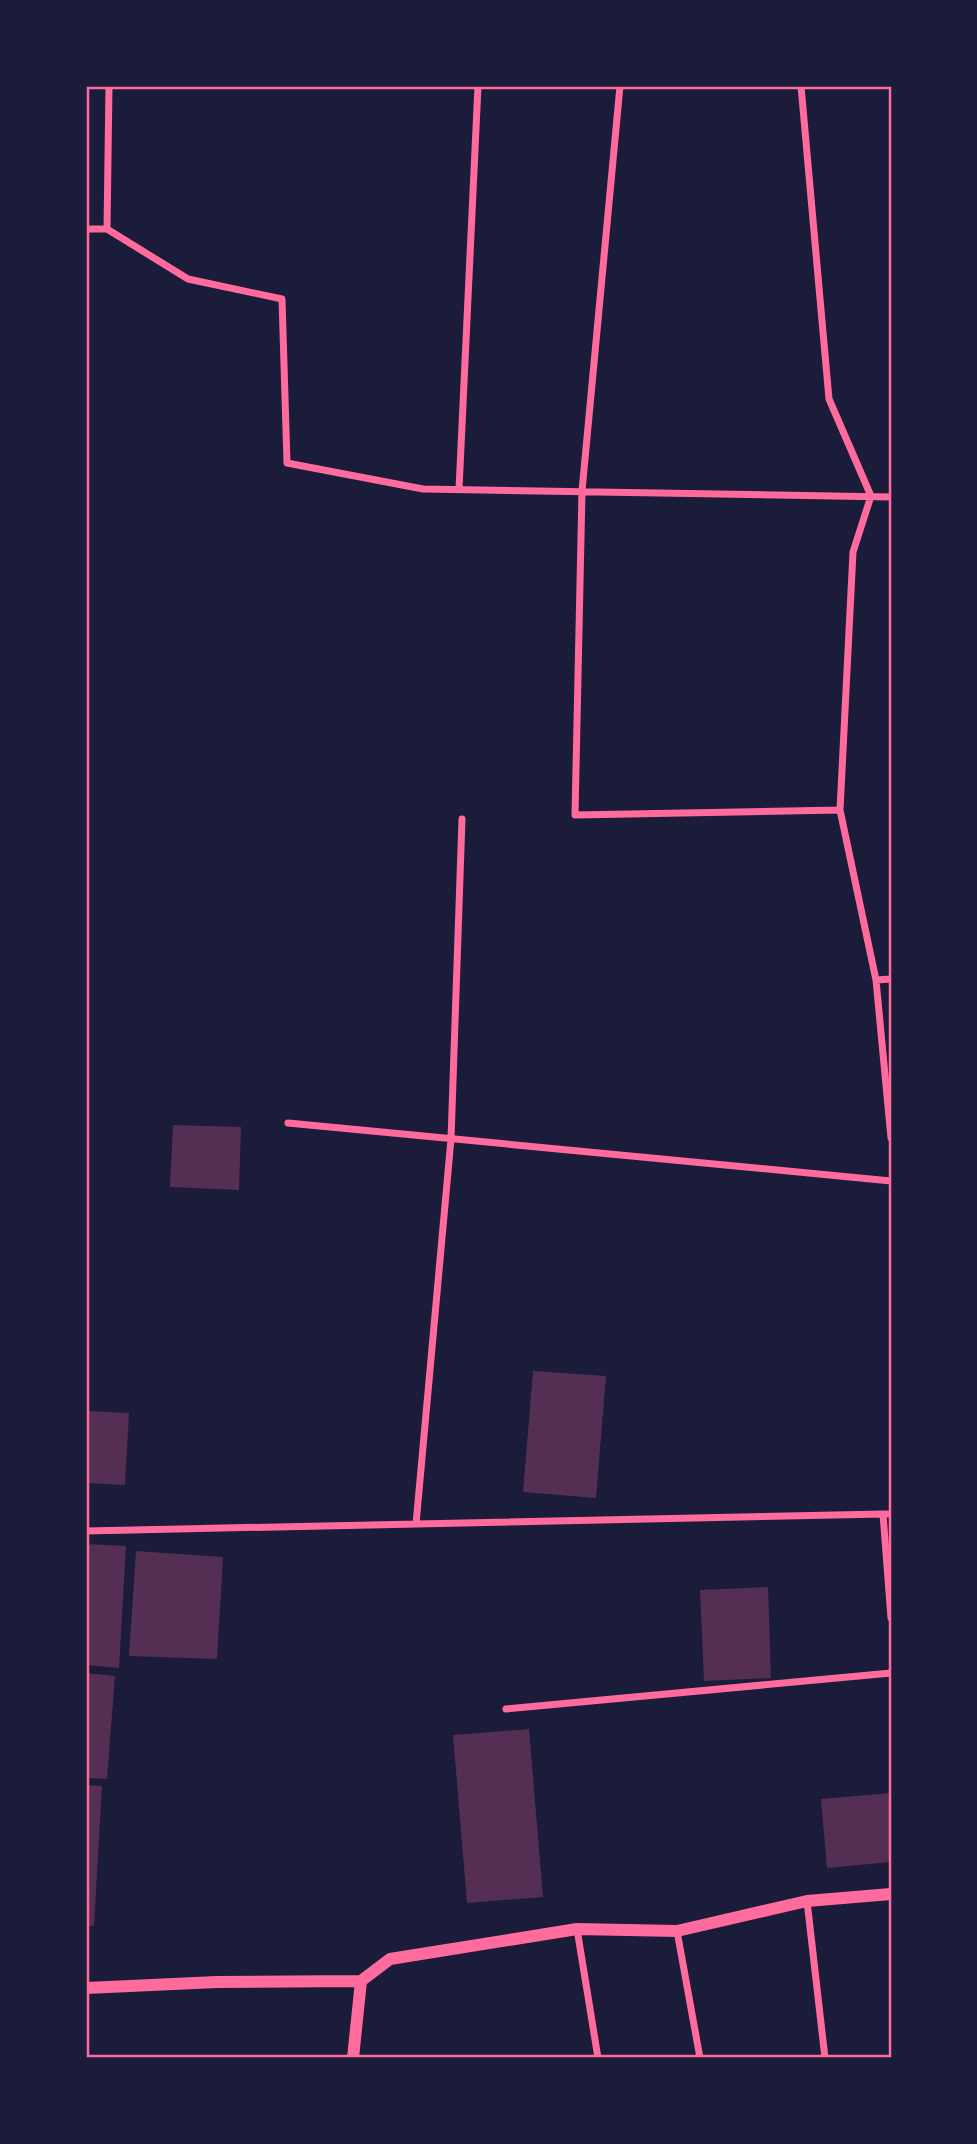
<svg xmlns="http://www.w3.org/2000/svg" width="977" height="2144" font-family="Montserrat,sans-serif">
	<rect width="100%" height="100%" fill="#1b1b3a"/>
	<path fill="#542f53" d="M173 1125 241 1127 239 1190 170 1187Z
		M533 1371 606 1376 596 1498 523 1492Z
		M86 1411 129 1413 125 1485 86 1483Z
		M86 1544 126 1546 119 1668 86 1665Z
		M136 1551 223 1557 217 1659 129 1656Z
		M768 1587 771 1678 704 1681 700 1590Z
		M86 1673 115 1676 107 1779 86 1778Z
		M529 1729 543 1897 467 1903 453 1735Z
		M86 1785 102 1786 94 1926H86Z
		M891 1793V1862L827 1868 821 1799Z"/>
	<g fill="none" stroke-linecap="round" stroke-linejoin="round">
		<path stroke="#ff6b9d" stroke-width="7" d="M620 86 582 491 575 815 840 810
			M801 86 829 399 871 496 853 552 840 810 876 980 891 1138
			M86 229H107L188 279 282 299 287 463 423 489 891 497
			M107 229 109 86
			M459 489 478 86
			M876 980 891 979
			M288 1123 891 1181
			M891 1514H883L891 1618
			M416 1524 451 1139 462 819
			M86 1531 883 1514
			M506 1709 891 1673
			M807 1901 825 2058
			M577 1929 598 2058
			M677 1931 700 2058"/>
		<path stroke="#ff6b9d" stroke-width="12" d="M86 1988 217 1982 361 1981 390 1959 577 1929 677 1931 807 1901 891 1894
			M353 2058 361 1981"/>
	</g>
	<rect width="977" height="2144" fill="none" stroke="#1b1b3a" stroke-width="175"/>
	<rect x="88" y="88" width="802" height="1968" fill="none" stroke="#ff6b9d" stroke-width="2.5"/>
</svg>
